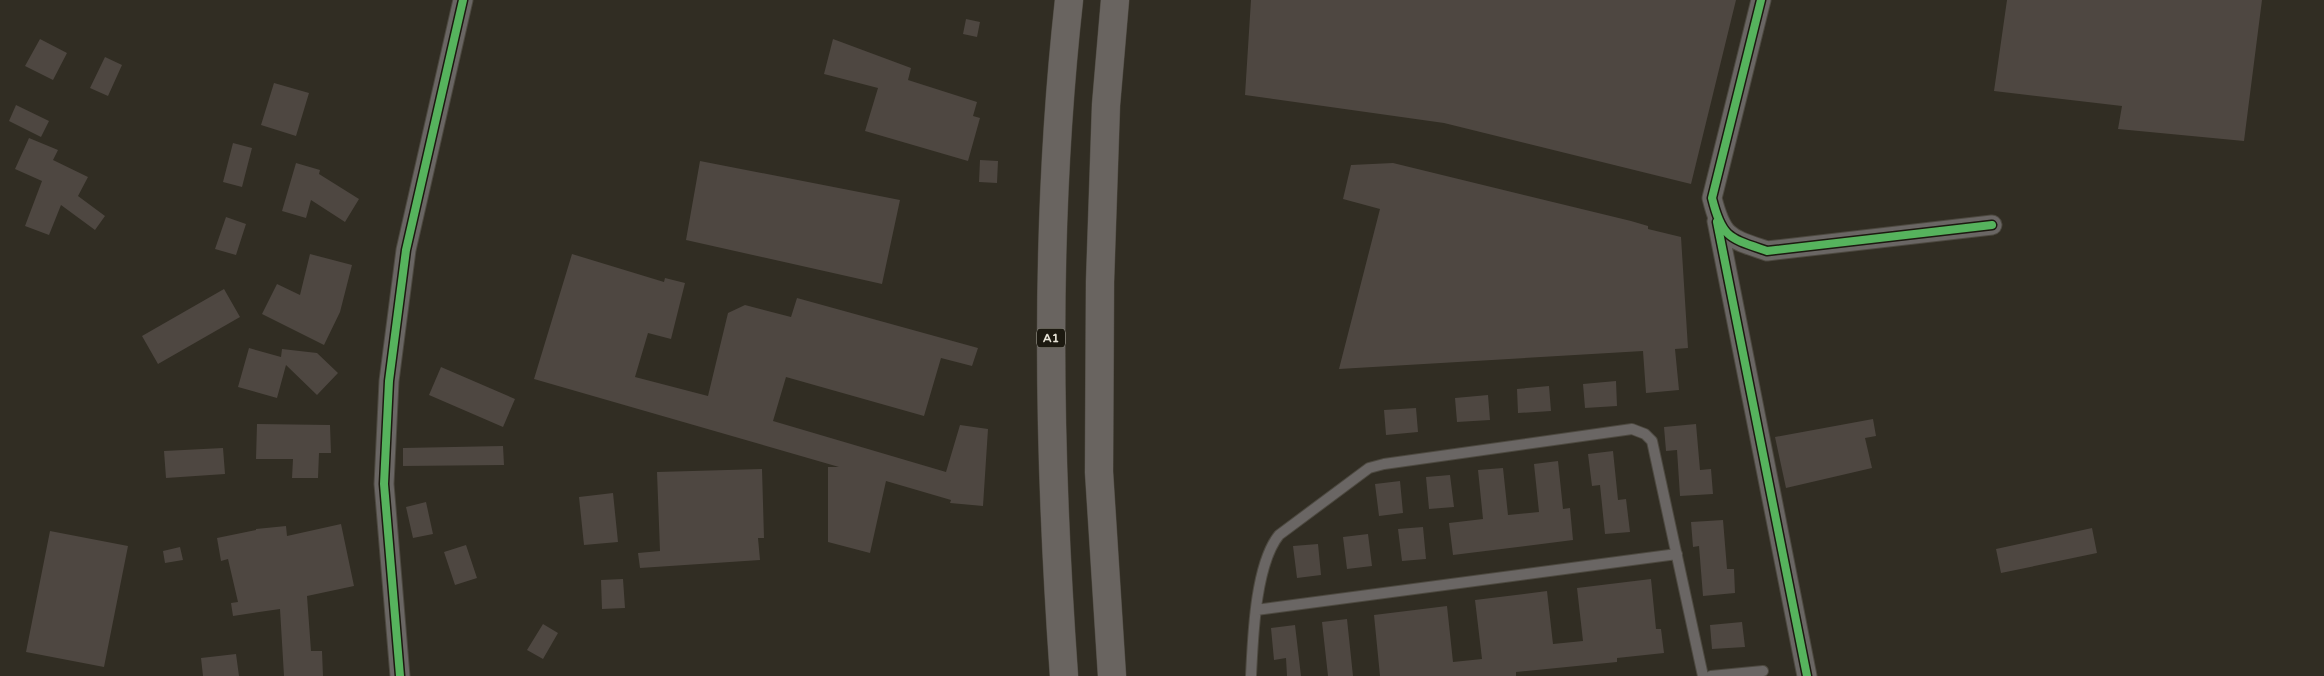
<svg xmlns="http://www.w3.org/2000/svg" width="2324" height="676" font-family="'Varela Round',sans-serif">
	<rect width="100%" height="100%" fill="#312d23"/>
	<path fill="#4e4741" d="M1251 0H1736L1691 184 1444 123 1245 95Z
		M2007 0H2262L2244 141 2118 129 2122 106 1994 91Z
		M966 19 980 22 977 37 963 34Z
		M40 39 67 53 53 80 25 66Z
		M833 39 911 68 908 80 977 102 973 116 980 118 968 161 865 131 878 88 824 74Z
		M105 57 122 65 108 96 90 88Z
		M274 83 309 93 296 136 261 125Z
		M16 105 49 121 41 137 9 121Z
		M29 138 58 150 53 160 88 177 78 196 105 216 95 230 61 205 49 235 25 226 42 181 15 169Z
		M233 143 252 148 242 187 223 182Z
		M980 160 998 161 997 183 979 182Z
		M700 161 900 200 882 284 686 240Z
		M296 163 320 170 319 174 359 199 345 222 311 200 306 218 282 211Z
		M1393 163 1631 221 1648 226V229L1681 237 1688 348 1675 349 1679 390 1646 393 1643 351 1339 369 1380 209 1343 199 1351 165Z
		M226 217 246 224 236 255 215 249Z
		M310 254 352 265 340 312 324 345 262 314 277 284 300 295Z
		M572 254 664 282 665 278 685 283 671 339 648 333 635 377 708 396 728 313 745 305 791 317 797 298 978 348 972 366 941 358 924 416 786 377 773 421 946 472 960 425 988 429 983 506 950 503 951 500 886 481 870 553 828 542V467H839L534 379Z
		M224 289 240 317 158 364 142 336Z
		M249 348 281 357 282 349 317 353 338 373 317 395 286 365 277 398 238 387Z
		M441 367 515 399 503 427 429 395Z
		M1616 381 1617 406 1585 408 1583 384Z
		M1549 386 1551 411 1518 413 1517 389Z
		M1488 395 1490 420 1457 422 1455 398Z
		M1416 408 1418 432 1386 435 1384 410Z
		M1873 419 1876 436 1865 438 1872 468 1786 488 1775 437Z
		M257 424 330 425 331 453H319L318 478H292L293 459H256Z
		M1696 424 1700 470 1711 469 1713 494 1680 496 1677 450 1666 451 1664 427Z
		M503 446 504 465 403 466V448Z
		M223 448 225 474 166 478 164 451Z
		M1613 451 1618 500 1626 499 1630 532 1605 534 1600 485 1592 486 1588 454Z
		M1558 461 1563 509 1570 508 1573 540 1453 555 1449 523 1483 519 1478 470 1503 468 1508 515 1539 512 1534 464Z
		M762 469 764 538H758L760 560 640 568 638 553 660 551 657 472Z
		M1450 475 1454 507 1429 509 1426 477Z
		M1400 481 1403 513 1379 516 1375 484Z
		M613 493 618 542 584 545 579 497Z
		M426 502 433 534 413 538 406 507Z
		M1723 520 1727 569H1734L1735 593 1703 596 1699 546 1693 547 1691 522Z
		M341 524 354 586 307 596 311 651H322L323 676H284L280 609 233 616 231 603 238 602 228 559 221 561 217 538 256 530V529L286 526 287 536Z
		M1423 527 1426 559 1402 561 1398 529Z
		M2092 528 2097 553 2001 573 1996 549Z
		M50 531 128 546 104 667 26 652Z
		M1368 534 1372 566 1347 569 1343 537Z
		M1318 544 1321 575 1297 578 1293 546Z
		M466 545 477 578 455 585 444 552Z
		M180 547 183 560 165 563 163 551Z
		M623 579 625 608 602 609 601 580Z
		M1651 579 1656 629H1661L1664 653 1617 658V662L1516 672V676H1380L1374 615 1447 606 1453 662 1482 659 1475 600 1547 591 1553 644 1583 641 1577 588Z
		M1347 619 1353 676H1328L1322 622Z
		M1742 622 1745 647 1712 649 1710 625Z
		M543 624 558 633 543 659 527 650Z
		M1295 625 1301 676H1287L1286 658 1274 660 1271 628Z
		M236 654 239 676H203L201 658Z"/>
	<g fill="none" stroke-linecap="round" stroke-linejoin="round">
		<g stroke="#4d4940" stroke-width="12">
			<path id="service" d="M1256 610 1677 554
				M1251 676C1253 637 1255 565 1279 535L1369 468 1384 464 1632 429 1645 434 1652 441 1703 676
				M1711 676 1763 671"/>
		</g>
		<g stroke="#4d4940" stroke-width="21">
			<path id="minor" d="M1761 0 1712 198C1722 238 1729 238 1767 251L1992 225
				M1717 221 1807 676
				M400 676 384 484 389 381 406 250 463 0"/>
		</g>
		<g stroke="#4d4940" stroke-width="29">
			<path id="trunk" d="M1064 676C1048 451 1044 225 1069 0
				M1112 676 1099 472 1100 282 1106 105 1115 0"/>
		</g>
		<use href="#service" stroke="#6a6664" stroke-width="10"/>
		<use href="#minor" stroke="#6a6664" stroke-width="19"/>
		<use href="#trunk" stroke="#696460" stroke-width="28"/>
		<g stroke="#1c1910" stroke-width="11">
			<path id="cycleway" d="M1761 0 1712 198C1722 238 1729 238 1767 251L1992 225
				M1717 222 1807 676
				M400 676 384 484 389 381 406 250 463 0"/>
		</g>
		<use href="#cycleway" stroke="#56b35d" stroke-width="8"/>
	</g>
	<g text-anchor="middle" stroke-width="4" stroke-linejoin="round" paint-order="stroke">
		<rect fill="#1c1910" stroke="#a9a69b" stroke-width="1" x="1037" y="328.5" width="28" height="19" rx="4"/>
		<g font-size="12" font-weight="bold" fill="#e6e2d6">
			<text x="1051" y="342">A1</text>
		</g>
	</g>
</svg>
